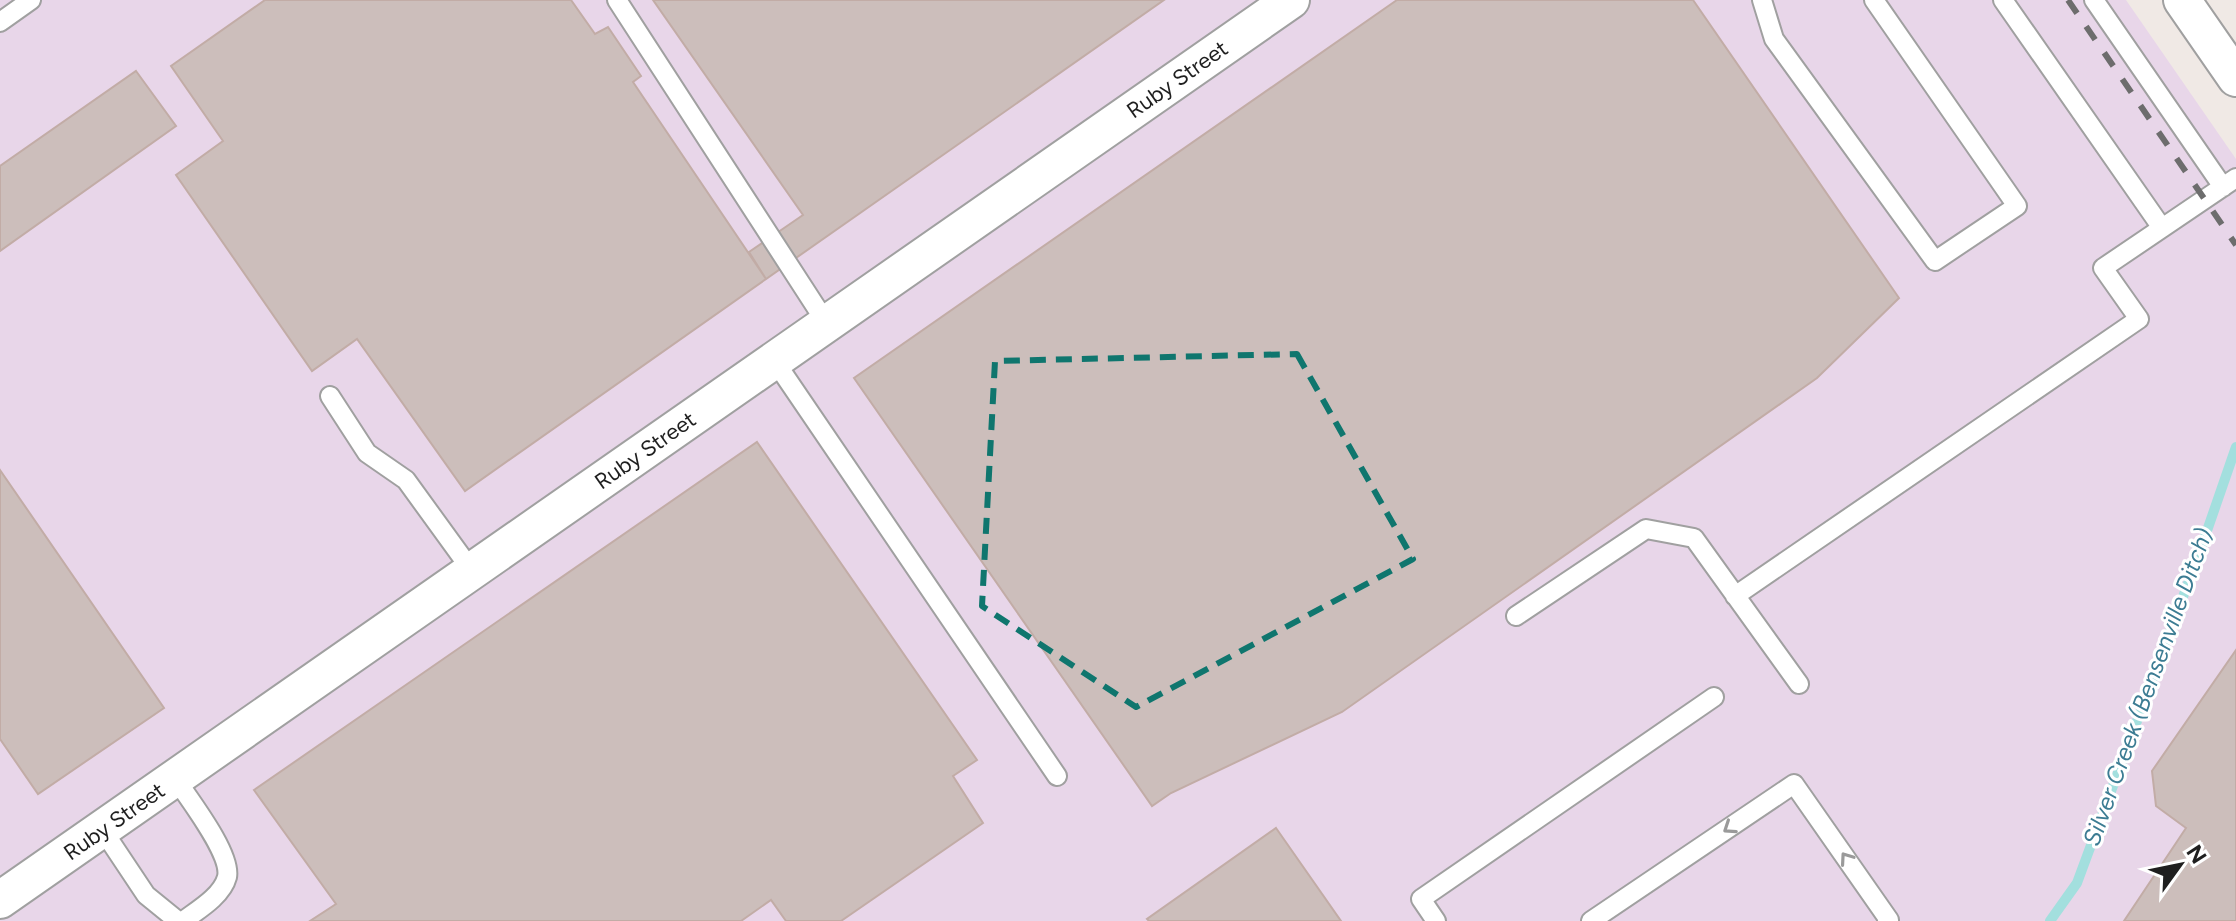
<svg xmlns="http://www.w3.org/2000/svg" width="2236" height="921" font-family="Figtree,sans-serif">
	<rect width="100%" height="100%" fill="#f0e9e5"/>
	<path fill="#e8d6e9" d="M0 0H2126L2236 159V921H0Z"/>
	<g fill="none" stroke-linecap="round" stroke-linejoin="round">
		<path stroke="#a3dfde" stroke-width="10" d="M2050 921 2077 883 2200 551 2236 447"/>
	</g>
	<path fill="#ccbebb" stroke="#c2aca6" stroke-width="2" d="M265 0H571L595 34 608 27 641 76 633 82 766 279 465 491 357 339 312 371 176 175 223 141 171 66Z
		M653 0H1164L766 279 749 252 803 215Z
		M1397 0H1693L1899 298 1817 378 1342 712 1171 793 1152 806 854 378Z
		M136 71 176 126 0 251V166Z
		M757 442 977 760 953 776 983 823 841 921H786L771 900 741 921H310L336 904 254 790Z
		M0 470 164 708 38 794 0 739Z
		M2236 650V921H2124L2186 828 2156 806 2152 771Z
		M1276 828 1341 921H1149L1147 919Z"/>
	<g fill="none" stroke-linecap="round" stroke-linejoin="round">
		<g stroke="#a0a0a0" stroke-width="22">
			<path id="lane" d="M617 0 827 324
				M1762 0 1774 39 1935 261 2017 206 1874 0
				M2003 0 2162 228
				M2094 0 2223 187
				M0 22 31 0
				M774 360 1057 776
				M330 396 367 453 406 480 472 571
				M1735 596 2139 319 2103 268 2236 178
				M1516 616 1646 529 1694 538 1799 684
				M175 778C188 798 232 854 227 877 222 896 198 910 183 921
				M102 829 146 895 178 921
				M1436 921 1421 899 1714 697
				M1591 921 1794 784 1889 920 1887 921"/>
		</g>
		<g stroke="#a0a0a0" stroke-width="40">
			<path id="street" d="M2182 0 2236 78
				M0 900 1291 0"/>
		</g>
		<use href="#lane" stroke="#fff" stroke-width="18"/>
		<use href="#street" stroke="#fff" stroke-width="36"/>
		<path stroke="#6d6d6d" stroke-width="6" stroke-dasharray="16 16" stroke-linecap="butt" d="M2068 0 2236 245"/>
	</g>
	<defs><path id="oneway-chevron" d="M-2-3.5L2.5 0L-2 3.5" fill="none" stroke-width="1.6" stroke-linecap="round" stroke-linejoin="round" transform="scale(2)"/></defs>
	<g stroke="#9a9a9a">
		<use href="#oneway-chevron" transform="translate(1729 828) rotate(146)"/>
		<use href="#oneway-chevron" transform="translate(1846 858) rotate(-125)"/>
	</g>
	<path fill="none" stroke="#0f766e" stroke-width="6" stroke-dasharray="16 10" stroke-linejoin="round" d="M1297 354 1413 559 1136 707 982 606 995 361Z"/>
	<g text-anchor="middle" stroke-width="6" stroke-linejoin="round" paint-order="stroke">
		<g font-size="22" fill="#1f1f1f" stroke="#fff">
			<text transform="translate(1177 79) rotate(-35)" y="8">Ruby Street</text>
			<text transform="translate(645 450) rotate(-35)" y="8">Ruby Street</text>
			<text transform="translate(114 821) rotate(-35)" y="8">Ruby Street</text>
		</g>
		<g font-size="24" font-style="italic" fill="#3c7c93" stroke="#fff">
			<text transform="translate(2148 687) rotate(-70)" y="8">Silver Creek (Bensenville Ditch)</text>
		</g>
	</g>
	<g transform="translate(2180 865) rotate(57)" stroke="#ffffff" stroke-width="6" paint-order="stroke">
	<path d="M0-6L14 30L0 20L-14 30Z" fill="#1f1f1f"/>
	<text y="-12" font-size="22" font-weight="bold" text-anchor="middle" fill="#1f1f1f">N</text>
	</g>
</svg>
